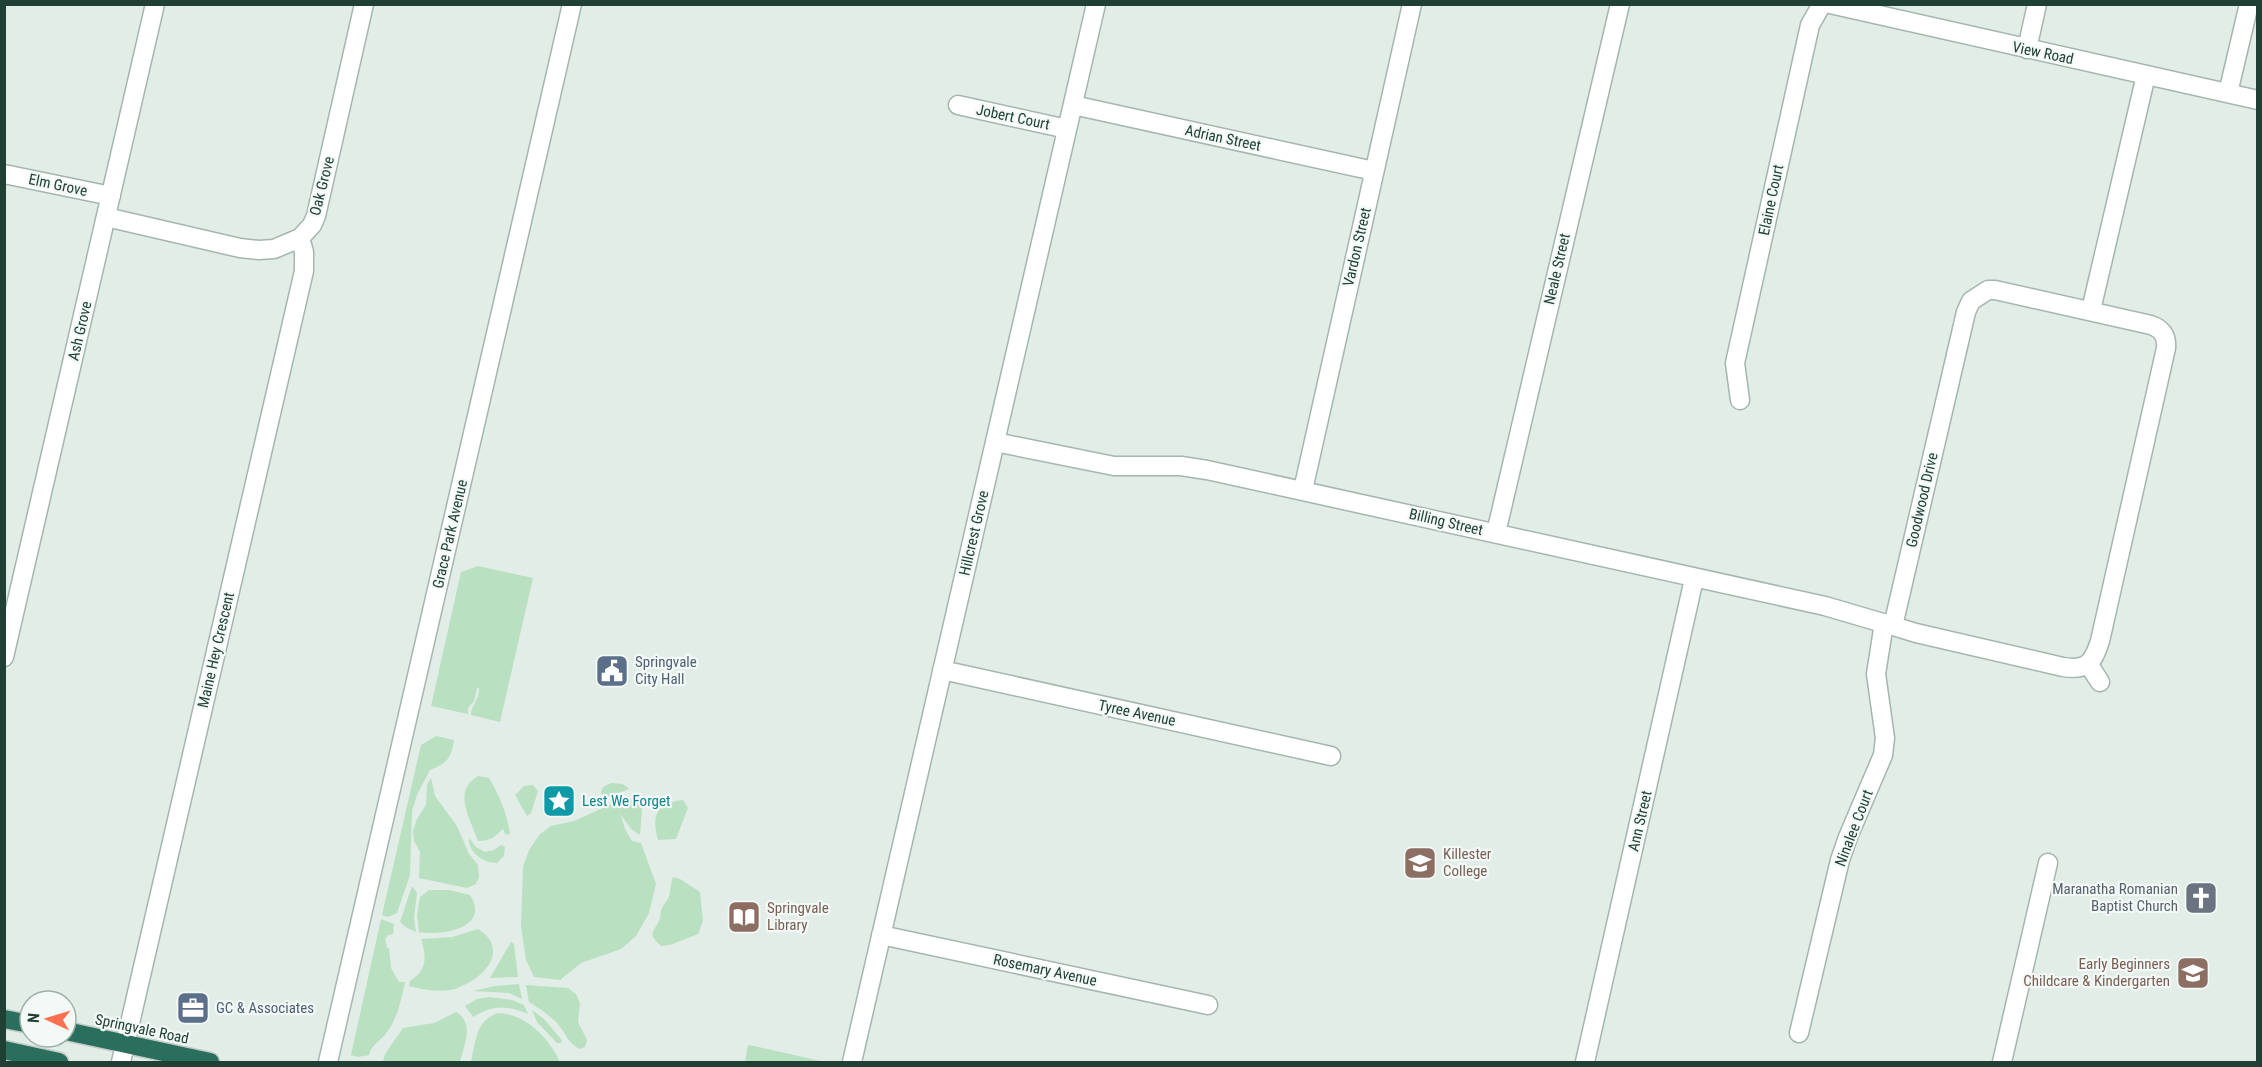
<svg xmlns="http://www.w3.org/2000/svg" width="2262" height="1067" font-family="'Roboto Condensed',sans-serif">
	<rect width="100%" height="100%" fill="#e2ede7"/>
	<path fill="#b9e0c1" d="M478 566 533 578 500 722 471 715C471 705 480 699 479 688H477L474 701 468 708V714L431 706 461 572Z
		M436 736 454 740C451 758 448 763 430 770L417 795 412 811 410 875 397 913 388 917 382 915 421 745Z
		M478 776 489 778C500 796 506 812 510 833L508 835 505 834 503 829C494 837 491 841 478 841 470 818 452 791 478 776Z
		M431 778 435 796 457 826 469 854 478 865 479 877 476 884 467 888 419 878 420 852 414 841 413 831 417 819 426 805 427 785Z
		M611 783 623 784 629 789 603 799 601 792 603 787Z
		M533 785 538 791 531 813 527 816 515 795 524 786Z
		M625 798 637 800 642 809 640 835 631 829 621 815 625 829 632 841 641 843 656 884 649 913 636 936 621 949 581 963 560 980 534 977 526 960 521 927 523 867 529 850 540 834 551 826 574 821Z
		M683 800 688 808 676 839 658 840C651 815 657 803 683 800Z
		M469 838 476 847 485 852 494 850 501 845 505 847 504 856 497 863C484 863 468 853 469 838Z
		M673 877 680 879 700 892 703 921 698 934 670 945 661 946C645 932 656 931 660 918 661 915 660 911 662 908 663 904 668 901 669 896 671 890 670 884 673 877Z
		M412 886 417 893 414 918 416 932 407 928 400 922Z
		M429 890H449L470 895C491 928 442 936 419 932L417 916 420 897Z
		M381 919 394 924 393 934 388 935 385 939 387 948H389L391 968 399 982H405C401 1001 397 1021 384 1036 377 1043 372 1045 369 1055L358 1057 351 1055Z
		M478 929C508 948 488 974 464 985 460 986 455 990 451 990 437 992 423 990 409 986L410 981C427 970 427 958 421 939L452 937Z
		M511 942 514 944 518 977 490 978Z
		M519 984 522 999 509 993 473 991 495 986Z
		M526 985 568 988 576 994 580 1003 578 1022 587 1040 585 1047 580 1049C569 1045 565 1032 557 1023 549 1015 539 1008 529 1002Z
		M489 997 512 1000 524 1005 528 1014C507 1005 493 1005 473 1017L465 1006 477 999Z
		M532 1010 544 1019 562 1040 561 1043H557L537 1022Z
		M456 1012C475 1023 464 1045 460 1062H383L385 1054 403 1028 434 1023Z
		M498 1013C526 1014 549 1038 560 1062H471C476 1041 475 1021 498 1013Z
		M748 1045 754 1046 825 1062H745Z"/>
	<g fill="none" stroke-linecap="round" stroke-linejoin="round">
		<g stroke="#a4b6ae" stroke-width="21">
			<path id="minor" d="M1830 4 2258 100
				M2027 49 2037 4
				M2228 93 2249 4
				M958 105 1067 129
				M1073 105 1374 171
				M4 174 111 196
				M106 217 240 248 259 250 274 249 300 238 312 225 316 216 364 4
				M1988 290H1995L2151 325C2162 329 2167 336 2166 348L2100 641C2093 662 2088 671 2063 667L1916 633 1893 626 1966 312 1971 301Z
				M2091 310 2146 75
				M1740 400 1735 363 1810 25 1822 4
				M995 442 1114 466H1181L1207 470 1825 606 1893 626
				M1303 490 1412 4
				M1496 533 1620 4
				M4 657 155 4
				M2089 665 2100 682
				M942 670 1331 756
				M881 935 1208 1005
				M1799 1033 1840 860 1848 837 1883 755 1885 738 1876 674 1884 623
				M121 1062 304 271V252L300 238
				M328 1062 572 4
				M852 1062 1096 4
				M1585 1062 1694 579
				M2002 1062 2048 863"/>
		</g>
		<g stroke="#c1cac6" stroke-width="21">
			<path id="highway" d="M4 1019 30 1024
				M66 1031 210 1062
				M4 1050 59 1062"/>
		</g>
		<use href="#minor" stroke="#fff" stroke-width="18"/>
		<use href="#highway" stroke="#2a6e5c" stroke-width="18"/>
	</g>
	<defs>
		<g id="civic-square" transform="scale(1.725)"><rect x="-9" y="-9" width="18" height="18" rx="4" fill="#5c6f8a" stroke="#f3f9f6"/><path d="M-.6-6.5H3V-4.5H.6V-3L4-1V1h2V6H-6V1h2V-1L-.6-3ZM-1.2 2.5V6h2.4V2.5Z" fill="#fff"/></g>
		<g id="sight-square" transform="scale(1.725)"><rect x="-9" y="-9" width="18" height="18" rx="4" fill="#0f9aa8" stroke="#f3f9f6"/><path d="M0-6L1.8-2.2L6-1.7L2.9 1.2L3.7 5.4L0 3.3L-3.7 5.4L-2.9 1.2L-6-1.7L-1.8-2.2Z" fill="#fff"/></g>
		<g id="school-square" transform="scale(1.725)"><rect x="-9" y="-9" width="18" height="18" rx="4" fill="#8d6e63" stroke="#f3f9f6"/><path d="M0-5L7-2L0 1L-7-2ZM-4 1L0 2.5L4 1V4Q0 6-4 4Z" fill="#fff"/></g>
		<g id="church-square" transform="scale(1.725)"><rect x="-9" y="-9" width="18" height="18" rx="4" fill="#6b7280" stroke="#f3f9f6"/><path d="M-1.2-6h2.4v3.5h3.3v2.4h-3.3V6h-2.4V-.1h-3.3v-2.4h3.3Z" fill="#fff"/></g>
		<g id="library-square" transform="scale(1.725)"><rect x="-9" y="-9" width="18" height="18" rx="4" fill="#8d6e63" stroke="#f3f9f6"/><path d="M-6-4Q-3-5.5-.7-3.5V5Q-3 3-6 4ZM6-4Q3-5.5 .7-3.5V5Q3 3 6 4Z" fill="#fff"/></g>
		<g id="office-square" transform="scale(1.725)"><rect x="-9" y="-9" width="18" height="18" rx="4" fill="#5c6f8a" stroke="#f3f9f6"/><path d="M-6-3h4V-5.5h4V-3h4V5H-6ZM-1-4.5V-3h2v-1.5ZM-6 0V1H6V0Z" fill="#fff"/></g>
	</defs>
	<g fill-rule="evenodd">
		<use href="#civic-square" x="612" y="671"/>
		<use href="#sight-square" x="559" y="801"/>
		<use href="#school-square" x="1420" y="863"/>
		<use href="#church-square" x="2201" y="898"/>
		<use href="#library-square" x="744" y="917"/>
		<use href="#school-square" x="2193" y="973"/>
		<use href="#office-square" x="193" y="1008"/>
	</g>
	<g text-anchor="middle" stroke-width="4.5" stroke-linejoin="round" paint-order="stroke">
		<g font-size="15" fill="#204035" stroke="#f3f9f6">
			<text transform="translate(2043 53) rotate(12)" y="5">View Road</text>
			<text transform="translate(1013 117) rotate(12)" y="5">Jobert Court</text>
			<text transform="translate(1223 138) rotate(12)" y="5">Adrian Street</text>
			<text transform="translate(58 185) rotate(12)" y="5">Elm Grove</text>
			<text transform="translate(322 186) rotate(-76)" y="5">Oak Grove</text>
			<text transform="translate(1771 200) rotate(-78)" y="5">Elaine Court</text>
			<text transform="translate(1357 247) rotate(-77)" y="5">Vardon Street</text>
			<text transform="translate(1557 269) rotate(-77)" y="5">Neale Street</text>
			<text transform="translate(80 331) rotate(-77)" y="5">Ash Grove</text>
			<text transform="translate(1922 500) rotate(-77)" y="5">Goodwood Drive</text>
			<text transform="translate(1446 522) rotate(13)" y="5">Billing Street</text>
			<text transform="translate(974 533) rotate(-77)" y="5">Hillcrest Grove</text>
			<text transform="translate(450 534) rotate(-77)" y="5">Grace Park Avenue</text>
			<text transform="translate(216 650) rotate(-77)" y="5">Maine Hey Crescent</text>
			<text transform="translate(1137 713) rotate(12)" y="5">Tyree Avenue</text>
			<text transform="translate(1640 821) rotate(-77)" y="5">Ann Street</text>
			<text transform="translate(1854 828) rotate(-69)" y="5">Ninalee Court</text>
			<text transform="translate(1045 970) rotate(12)" y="5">Rosemary Avenue</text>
			<text transform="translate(142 1029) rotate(12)" y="5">Springvale Road</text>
		</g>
		<g font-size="15" fill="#4e5e75" stroke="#f3f9f6" text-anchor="start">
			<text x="635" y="667">Springvale<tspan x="635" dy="17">City Hall</tspan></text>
			<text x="216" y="1013">GC &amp; Associates</text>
		</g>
		<g font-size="15" fill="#0d838f" stroke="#f3f9f6" text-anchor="start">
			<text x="582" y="806">Lest We Forget</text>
		</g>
		<g font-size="15" fill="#785e54" stroke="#f3f9f6" text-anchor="start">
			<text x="1443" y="859">Killester<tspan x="1443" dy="17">College</tspan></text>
			<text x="767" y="913">Springvale<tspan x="767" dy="17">Library</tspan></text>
			<text x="2170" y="969" text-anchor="end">Early Beginners<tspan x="2170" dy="17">Childcare &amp; Kindergarten</tspan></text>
		</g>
		<g font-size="15" fill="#5b616d" stroke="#f3f9f6" text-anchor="end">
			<text x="2178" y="894">Maranatha Romanian<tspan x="2178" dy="17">Baptist Church</tspan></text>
		</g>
	</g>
	<rect width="2262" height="1067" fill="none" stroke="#204035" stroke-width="12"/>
	<g transform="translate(48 1019) rotate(274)"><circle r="28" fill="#f3f9f6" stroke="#9fafa9" stroke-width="1.5"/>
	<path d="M0-4.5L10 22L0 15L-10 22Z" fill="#fd7050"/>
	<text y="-9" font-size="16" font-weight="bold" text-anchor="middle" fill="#204035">N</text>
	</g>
</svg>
